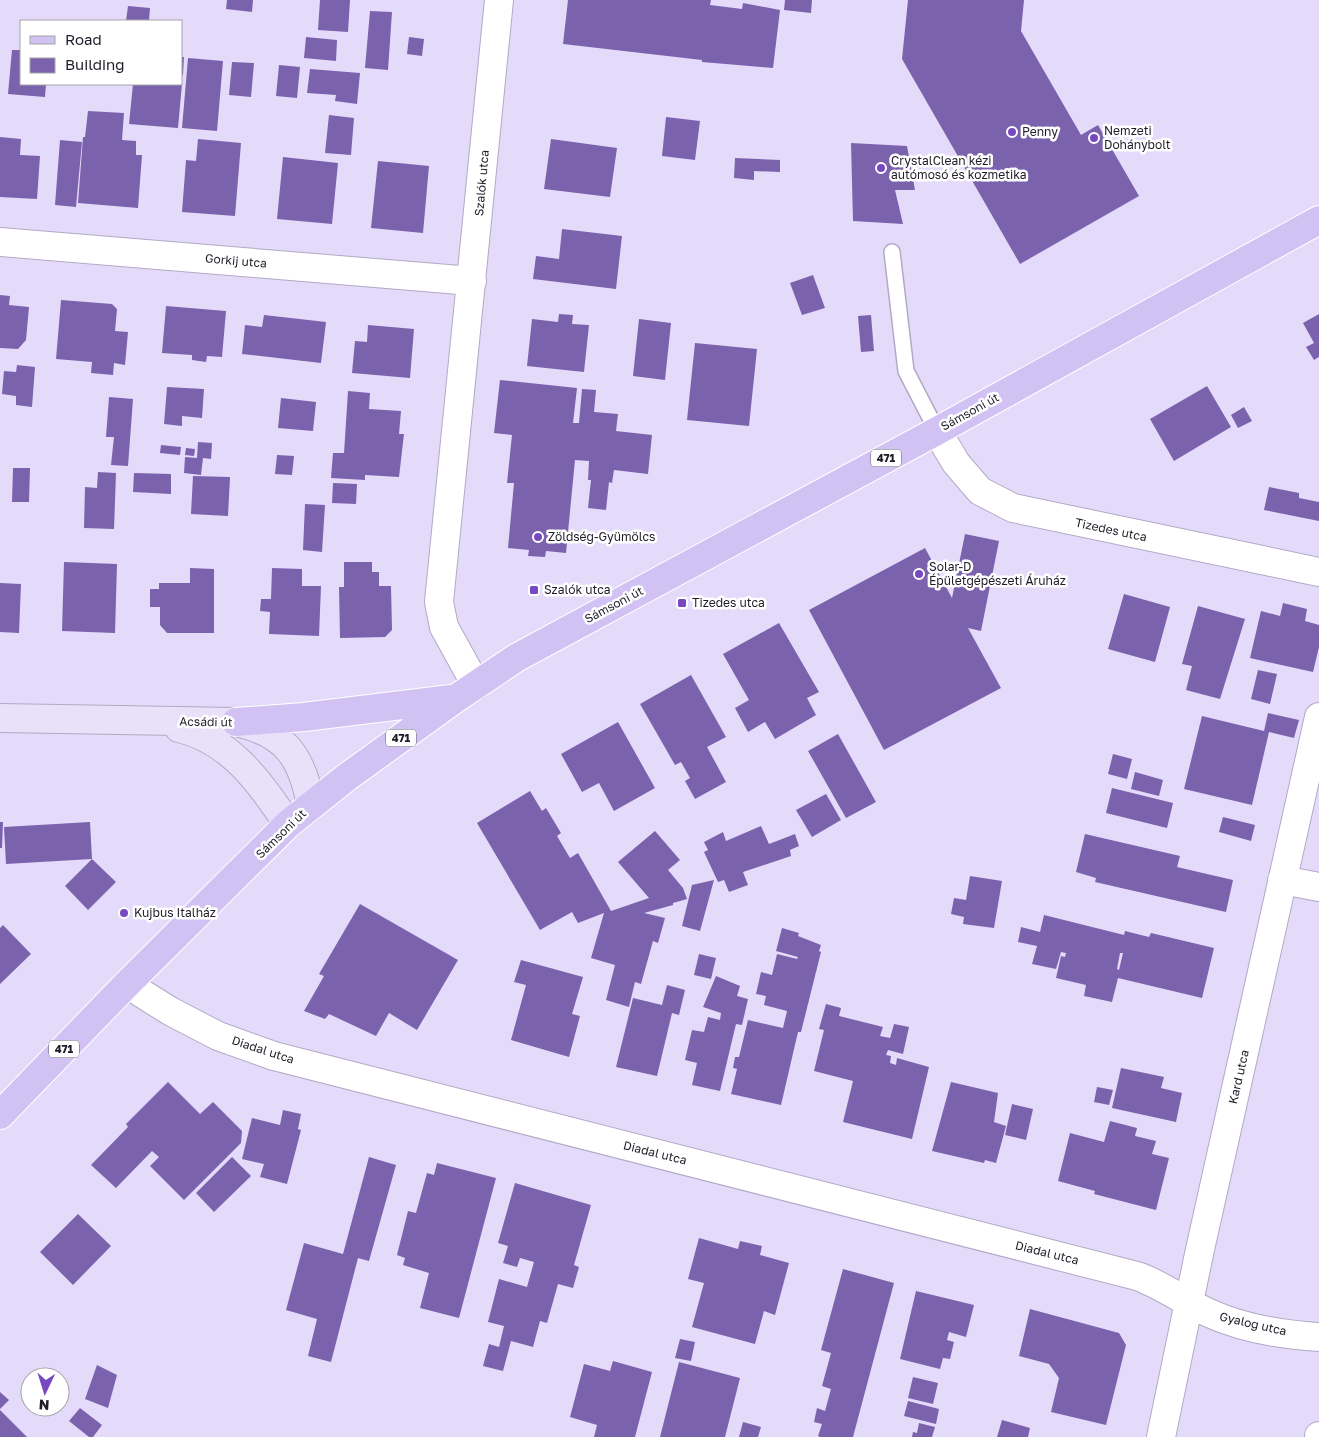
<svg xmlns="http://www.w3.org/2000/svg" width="1319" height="1437" font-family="'Golos Text',sans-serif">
	<rect width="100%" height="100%" fill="#e4dbfa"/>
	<path fill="#7b62ad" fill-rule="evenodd" d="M227 0H253L252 12 226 9Z
		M320 0H350L348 32 318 30Z
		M568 0H711L710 5 742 9 743 3 780 10 773 68 702 62V60L563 44Z
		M785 0H812L811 13 784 10Z
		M908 0H1024L1021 31 1081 135 1098 125 1139 196 1020 264 902 59Z
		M128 6 150 8 149 21H126Z
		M370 11 392 12 388 70 365 68Z
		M306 37 337 40 336 61 304 58Z
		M409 37 424 39 422 56 407 54Z
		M12 50H21V84H46L45 97 8 94Z
		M181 57H184L183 75H181Z
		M188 58 223 61 217 131 182 128Z
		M232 62 254 63 251 97 229 95Z
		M279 65 300 67 297 98 276 96Z
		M310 69 360 73 357 104 335 101 336 95 307 93Z
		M133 84H182L178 128 129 124Z
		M88 111 124 113 122 140 136 141V155H142L138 208 78 203 83 137H85Z
		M329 115 354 118 351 155 325 153Z
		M666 117 700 121 695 160 662 156Z
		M0 137 21 139 20 155 40 156 37 199 0 197Z
		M198 139 241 143 235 216 182 212 186 160 196 161Z
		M551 139 617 148 610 197 544 189Z
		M60 140 82 142 76 207 55 205Z
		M851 143 907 146 915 190H895L903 224 853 221Z
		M283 157 338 163 332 224 277 219Z
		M735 158 780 160V172L754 171V180L734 178Z
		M378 161 429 166 423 233 371 228Z
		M562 229 622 236 616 289 533 279 536 256 559 259Z
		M813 275 825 308 802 315 790 283Z
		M0 295 10 296 9 305 29 307 26 340 18 349 0 348Z
		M61 300 112 304 117 309 115 331 128 332 125 365 114 363 113 375 91 373 92 362 56 359Z
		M166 306 226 311 222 357 207 356 206 362 192 360V355L162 353Z
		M559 314 573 315 572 324 589 325 584 372 527 366 532 319 558 322Z
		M1319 314V357L1314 360 1306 347 1314 343 1303 323Z
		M264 315 326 322 321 363 242 354 245 325 262 327Z
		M871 315 874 351 861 352 858 316Z
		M639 319 671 323 665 380 633 376Z
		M368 325 414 329 410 378 352 373 355 341 367 342Z
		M695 343 757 349 749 426 687 420Z
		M17 365 35 367 32 407 16 405V396L2 394 4 371 16 372Z
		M500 380 577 388 573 423H579L582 389 596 390 594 412 618 414 616 431 652 435 648 474 614 470 612 483 609 482 606 510 588 508 591 480H588L589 461 575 460 566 553 546 551 545 557 528 556 529 550 508 548 514 483H507L512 435 494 433Z
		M1207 386 1231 427 1174 461 1150 419Z
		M167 387 204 389 202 418 182 416V426L164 424Z
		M348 391 370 393 369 409 401 411 399 434H404L399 477 365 475V480L331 478 333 453H344Z
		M109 397 133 399 128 466 111 465 114 437H106Z
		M281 398 316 402 313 431 278 428Z
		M1244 407 1252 421 1238 428 1231 415Z
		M198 442 212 443 211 459 203 458 201 475 184 473 185 457 197 458Z
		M161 445 181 447 180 455 160 453Z
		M186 448 195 449 194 456 185 455Z
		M277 455 294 456 292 475 275 474Z
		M13 468H30L29 502H12Z
		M98 472 116 473 114 529 84 528 85 487 97 488Z
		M134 473 171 474V494L133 492Z
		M193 476 230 477 228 516 191 514Z
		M333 483 357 484 356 504 332 503Z
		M1269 487 1299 493V498L1319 502V521L1264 510Z
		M305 504 325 505 322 552 303 550Z
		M965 534 999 541 981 631 968 628 1001 688 884 750 809 610 925 548 952 598Z
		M64 562 117 564 115 633 62 631Z
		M344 562H372V572H379V586H391L392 630 385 637 340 638 339 587H344Z
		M190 568 214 569V633H167L160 625V607H150V589H159V583H190Z
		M272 568 302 569V586H321L319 636 269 634 270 612 260 611 261 599H271Z
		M0 583 21 584 19 633 0 632Z
		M1124 594 1170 607 1155 662 1108 649Z
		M1283 603 1307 609 1305 621 1319 625V647L1313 672 1250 658 1261 611 1280 616Z
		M1198 606 1245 619 1220 699 1186 690 1192 666 1182 664Z
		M779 623 819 692 807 698 816 715 775 739 765 722 748 732 735 708 749 700 723 654Z
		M1258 670 1277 674 1270 704 1251 699Z
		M691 675 726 737 707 747 726 782 695 799 685 781 690 778 681 762 675 765 640 704Z
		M1268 713 1299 720 1294 738 1269 732 1252 805 1184 789 1202 716 1264 731Z
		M618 722 655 788 614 811 599 783 582 792 561 754Z
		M838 734 876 802 846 818 808 751Z
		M1113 754 1132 759 1127 779 1108 774Z
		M1135 772 1163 780 1159 796 1131 789Z
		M1112 788 1173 803 1167 828 1106 813Z
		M530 791 542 811 546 808 561 833 557 836 570 858 578 853 611 911 649 898 618 862 655 831 680 860 668 870 683 888 687 899 673 903V905L644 913 665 918 658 943 653 941 641 984 635 982 629 1007 606 1000 615 965 591 958 604 913 578 923 572 912 540 930 477 823Z
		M826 794 841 820 812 837 796 810Z
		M1223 817 1255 825 1251 841 1219 832Z
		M0 822H3L2 848H0Z
		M90 822 92 859 116 882 88 910 65 886 92 859 6 864 4 827Z
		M761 826 769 844 795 834 799 846 790 850 791 856 743 872 748 885 729 892 724 880 718 882 704 852 708 850 704 842 723 832 726 841Z
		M1085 834 1180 856 1177 867 1233 880 1226 912 1095 882 1096 878 1076 872Z
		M970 876 1002 881 994 928 963 924 964 917 951 914 954 898 966 900Z
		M714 880 700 931 682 926 692 885Z
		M360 904 458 960 417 1030 389 1013 376 1036 329 1014 325 1019 304 1011 324 976 319 974Z
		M1044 915 1124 935 1125 931 1149 937 1151 933 1214 948 1202 998 1118 978 1112 1002 1084 996 1086 985 1056 978 1061 956 1065 957 1066 953 1061 952 1056 969 1032 964 1037 946 1018 942 1021 927 1040 932ZM1120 953H1123L1119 970 1117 969Z
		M3 925 31 954 0 984V928Z
		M782 928 799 933 798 936 821 945 819 951 821 952 801 1032H798L781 1105 731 1094 737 1069 733 1068 735 1057H739L748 1020 783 1028 787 1011 764 1005 766 996 756 994 761 972 772 975 777 954 797 959 798 957 776 951Z
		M699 954 716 958 711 979 694 975Z
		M521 960 583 977 572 1014 580 1016 569 1057 511 1040 526 985 514 982Z
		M716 976 740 986 737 996 748 999 742 1025 736 1024 720 1091 692 1085 697 1063 685 1060 692 1030 704 1032 708 1017 720 1020 721 1013 703 1007Z
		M667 985 685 990 679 1015 672 1013 657 1076 616 1067 633 998 662 1005Z
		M826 1004 841 1008 839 1016 883 1027 880 1036 890 1038 894 1024 909 1027 903 1054 888 1050 886 1055 891 1056 890 1063 896 1065 897 1058 929 1067 912 1139 843 1122 853 1081 814 1071 824 1030 819 1029Z
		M1121 1068 1164 1077 1161 1088 1182 1093 1176 1122 1112 1108Z
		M168 1082 200 1114 213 1102 242 1131 241 1143 184 1200 150 1166 159 1157 152 1151 116 1188 91 1165 128 1127 126 1124Z
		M951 1082 998 1093 994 1122 1006 1126 996 1163 985 1160 984 1163 932 1151Z
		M1097 1087 1113 1090 1109 1105 1094 1102Z
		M1012 1104 1033 1109 1026 1140 1005 1135Z
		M283 1110 301 1114 298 1129 301 1130 287 1184 260 1177 264 1164 242 1159 252 1118 280 1125Z
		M1110 1121 1137 1128 1135 1136 1156 1141 1152 1154 1169 1158 1156 1210 1094 1194 1095 1191 1058 1181 1070 1133 1104 1142Z
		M232 1157 251 1176 214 1212 196 1193Z
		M369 1157 396 1165 369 1261 358 1258 331 1362 308 1356 317 1319 286 1310 304 1243 343 1254Z
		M437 1163 496 1178 459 1318 420 1308 429 1273 403 1265 405 1258 397 1255 408 1211 416 1213 427 1173 434 1175Z
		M515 1183 591 1205 574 1265 579 1267 573 1288 558 1284 547 1323 540 1321 533 1347 511 1341 503 1371 483 1366 489 1344 499 1347 504 1326 488 1322 499 1279 527 1287 534 1262 520 1258 517 1267 503 1263 508 1246 498 1243Z
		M78 1214 111 1246 73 1285 40 1252Z
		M699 1238 738 1249 740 1241 762 1246 760 1255 789 1263 775 1315 764 1311 755 1344 692 1327 704 1283 688 1279Z
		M843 1269 894 1283 853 1437H820L818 1436 822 1424 814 1422 817 1408 825 1411 831 1389 822 1386 831 1353 821 1350Z
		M916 1291 974 1305 966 1337 949 1332 947 1340 954 1342 950 1359 943 1358 940 1369 900 1359Z
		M1030 1309 1119 1333 1126 1345 1106 1425 1051 1412 1059 1378 1049 1364 1019 1356Z
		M680 1339 695 1342 691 1361 675 1358Z
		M613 1361 652 1372 635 1437H594L597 1425 570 1417 584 1364 610 1371Z
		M679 1362 740 1378 725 1437H660Z
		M97 1365 117 1375 108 1408 85 1399Z
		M913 1377 938 1383 933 1404 908 1398Z
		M0 1392 9 1400 0 1409Z
		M908 1401 939 1409 936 1424 904 1416Z
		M80 1408 102 1425 93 1437H89L69 1421Z
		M0 1410 27 1437H0Z
		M1002 1420 1030 1428 1028 1437H997Z
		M743 1422 761 1427 758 1437H739Z
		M919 1423 935 1427 932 1437H912L913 1432 917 1433Z"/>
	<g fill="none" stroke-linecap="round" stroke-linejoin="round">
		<g stroke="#b2a9c6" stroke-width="18">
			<path id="service" d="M892 252 906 371 937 431"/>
		</g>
		<g stroke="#b2a9c6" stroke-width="30">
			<path id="minor" d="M0 242 472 281
				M937 431 956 463 980 491 1013 508 1319 572
				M476 685 444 627 439 602 499 0
				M1282 880 1319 887
				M127 984 170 1011 218 1036 274 1056 1137 1276C1163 1285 1184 1302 1209 1313 1242 1328 1284 1335 1319 1337
				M1161 1437 1199 1254 1319 717
				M1319 1437V1436"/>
		</g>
		<g stroke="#b2a9c6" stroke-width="30">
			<path id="secondary" d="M0 718 236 722C286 733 302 757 311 805
				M179 728C231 740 260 783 288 824"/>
		</g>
		<g stroke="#fff" stroke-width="30">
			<path id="primary" d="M236 722 304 717 451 699
				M0 1115 127 984 288 824 347 777 455 699 516 658 937 431 1319 220"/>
		</g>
		<use href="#service" stroke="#fff" stroke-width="15"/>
		<use href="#minor" stroke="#fff" stroke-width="28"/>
		<use href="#secondary" stroke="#e8e1f9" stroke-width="28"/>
		<use href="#primary" stroke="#d2c2f4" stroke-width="28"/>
	</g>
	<g fill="#7848c0" stroke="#fff" stroke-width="2">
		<circle cx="1012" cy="132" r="5"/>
		<circle cx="1094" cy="138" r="5"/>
		<circle cx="881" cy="168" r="5"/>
		<circle cx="538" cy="537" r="5"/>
		<circle cx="919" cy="574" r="5"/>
		<rect x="529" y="585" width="10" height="10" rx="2.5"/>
		<rect x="677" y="598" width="10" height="10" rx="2.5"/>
		<circle cx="124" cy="913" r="5"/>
	</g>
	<g text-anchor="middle" stroke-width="5" stroke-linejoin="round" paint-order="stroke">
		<g fill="#fff" stroke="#626068" stroke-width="1">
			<rect x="871" y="449.5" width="30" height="17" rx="4"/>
			<rect x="386" y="729.5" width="30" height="17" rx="4"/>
			<rect x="49" y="1040.5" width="30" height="17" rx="4"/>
		</g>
		<g font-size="11" font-weight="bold" fill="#1f1c27">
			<text x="886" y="462">471</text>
			<text x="401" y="742">471</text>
			<text x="64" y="1053">471</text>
		</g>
		<g font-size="12" fill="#1f1c27" stroke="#fff" text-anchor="start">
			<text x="1104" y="135">Nemzeti<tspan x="1104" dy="14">Dohánybolt</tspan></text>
			<text x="1022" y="136">Penny</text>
			<text x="891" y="165">CrystalClean kézi<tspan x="891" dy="14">autómosó és kozmetika</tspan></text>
			<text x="548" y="541">Zöldség-Gyümölcs</text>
			<text x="929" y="571">Solar-D<tspan x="929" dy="14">Épületgépészeti Áruház</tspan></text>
			<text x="544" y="594">Szalók utca</text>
			<text x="692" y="607">Tizedes utca</text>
			<text x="134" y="917">Kujbus Italház</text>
		</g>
		<g font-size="12" fill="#1f1c27" stroke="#fff">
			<text transform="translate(482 183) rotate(-85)" y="4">Szalók utca</text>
			<text transform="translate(236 261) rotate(5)" y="4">Gorkij utca</text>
			<text transform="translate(970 412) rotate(-29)" y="4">Sámsoni út</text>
			<text transform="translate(1111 530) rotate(12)" y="4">Tizedes utca</text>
			<text transform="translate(614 605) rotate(-28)" y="4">Sámsoni út</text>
			<text transform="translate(206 722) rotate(1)" y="4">Acsádi út</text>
			<text transform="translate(281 834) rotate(-44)" y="4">Sámsoni út</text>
			<text transform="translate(263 1050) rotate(18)" y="4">Diadal utca</text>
			<text transform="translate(1239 1077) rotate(-77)" y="4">Kard utca</text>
			<text transform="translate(655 1153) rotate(14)" y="4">Diadal utca</text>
			<text transform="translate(1047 1253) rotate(14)" y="4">Diadal utca</text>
			<text transform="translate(1253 1324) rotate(13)" y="4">Gyalog utca</text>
		</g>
	</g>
	<rect x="20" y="20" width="162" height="65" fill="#ffffff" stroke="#a5a4a9"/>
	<rect x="30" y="36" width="25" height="8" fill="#d2c2f4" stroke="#a5a4a9"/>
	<text x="65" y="45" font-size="15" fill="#1f1c27">Road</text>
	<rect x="30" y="58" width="25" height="15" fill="#7b62ad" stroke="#a5a4a9"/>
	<text x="65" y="70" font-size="15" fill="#1f1c27">Building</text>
	<g transform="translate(45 1392) rotate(184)"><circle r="24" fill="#ffffff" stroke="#a5a4a9"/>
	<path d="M0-4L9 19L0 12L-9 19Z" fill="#7848c0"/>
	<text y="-8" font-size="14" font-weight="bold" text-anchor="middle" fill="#1f1c27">N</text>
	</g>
</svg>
